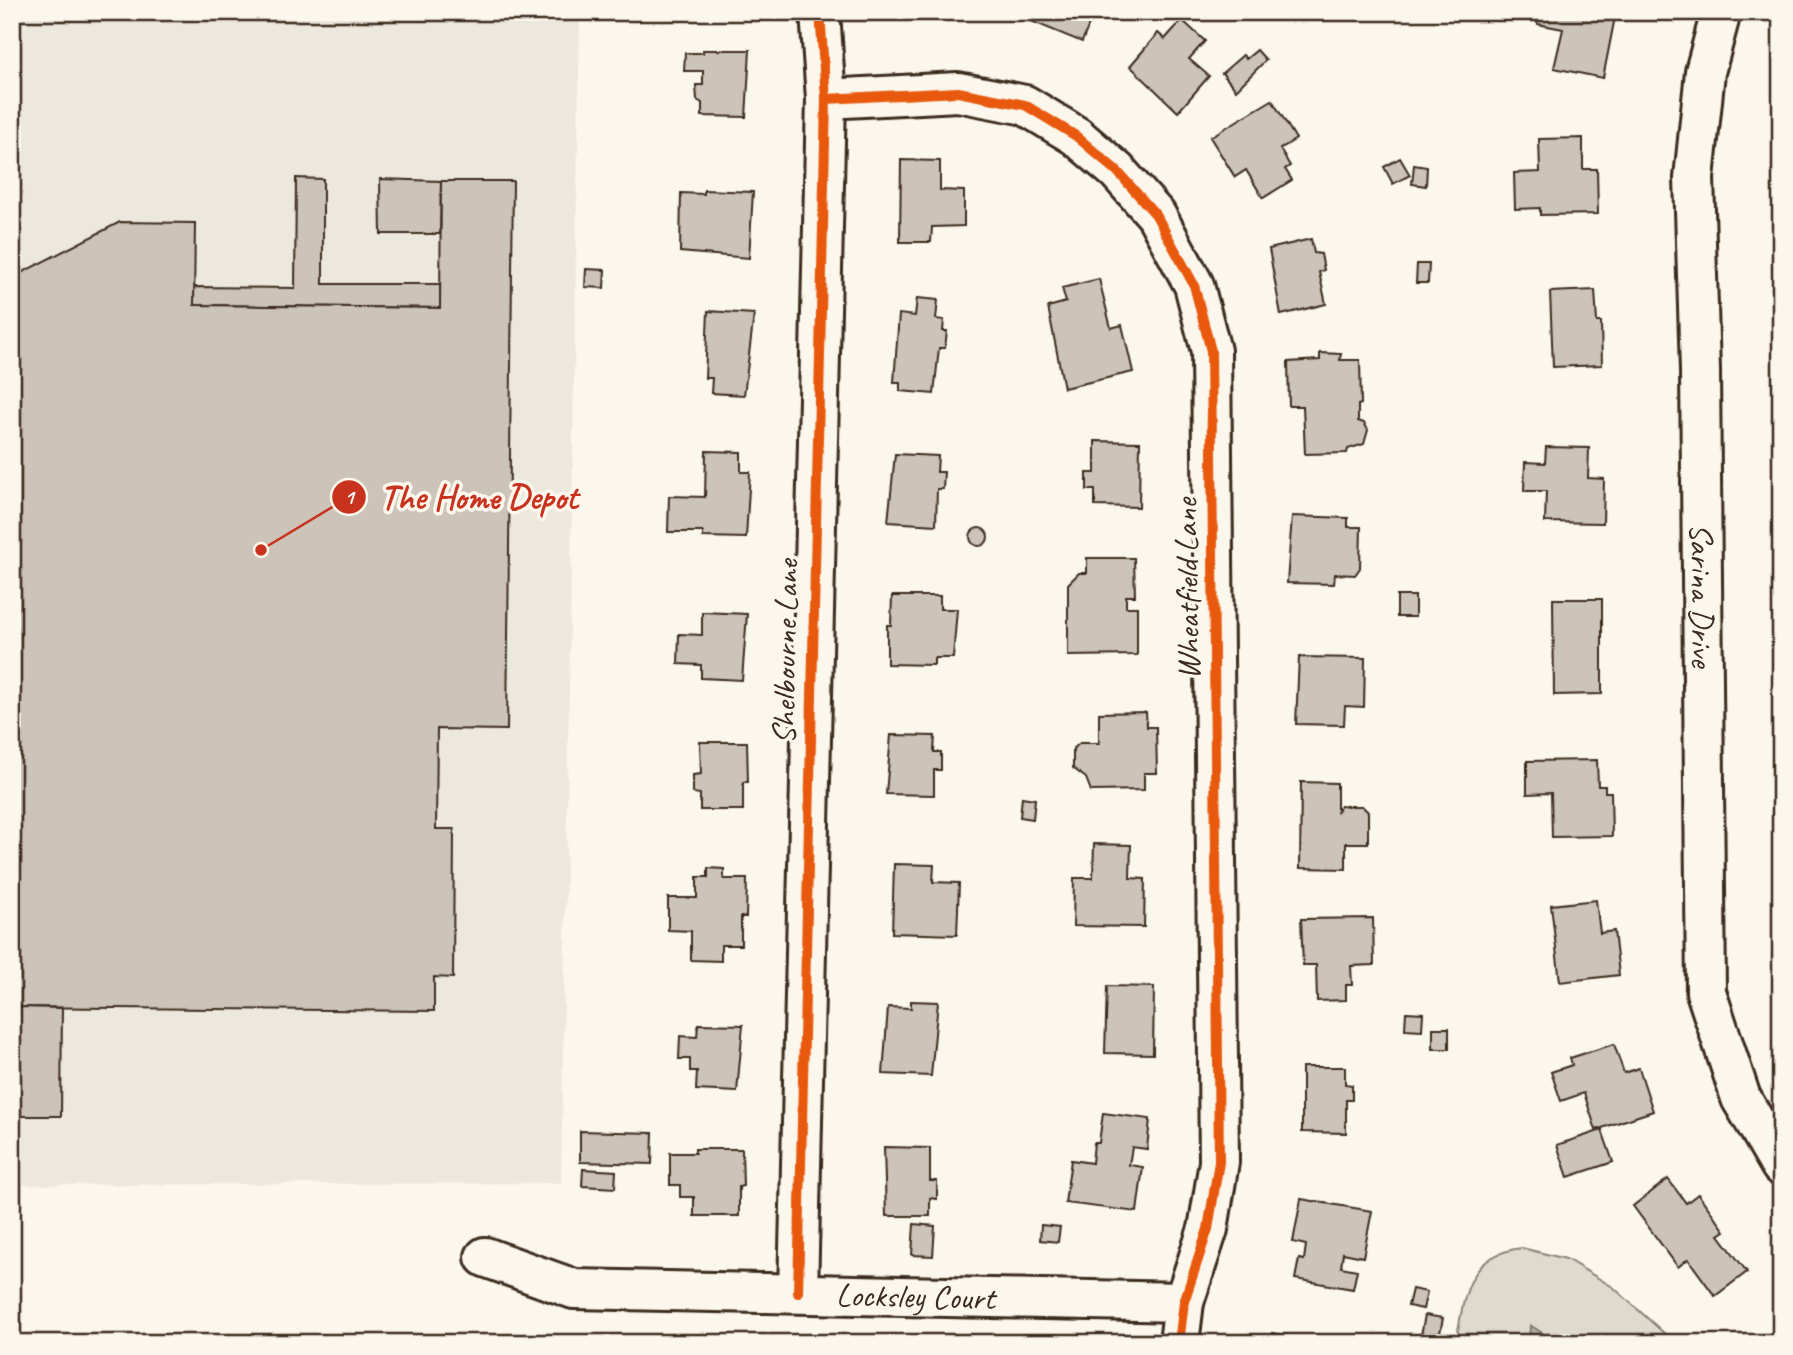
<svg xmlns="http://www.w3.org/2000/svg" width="1793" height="1355" viewBox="0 0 1793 1355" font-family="Caveat,sans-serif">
<rect width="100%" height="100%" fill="#fbf7ec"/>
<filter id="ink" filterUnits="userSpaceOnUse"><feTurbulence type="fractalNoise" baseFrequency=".0143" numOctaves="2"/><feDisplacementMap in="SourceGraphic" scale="14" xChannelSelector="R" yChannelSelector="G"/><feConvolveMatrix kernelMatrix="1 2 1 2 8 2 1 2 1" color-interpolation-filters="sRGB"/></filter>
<g filter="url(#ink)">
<polygon fill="#ede8dd" points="12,12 580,12 561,1183 12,1185"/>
<path fill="#dfd9ce" stroke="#8d8276" stroke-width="2" d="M1522 1248 1566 1259 1613 1287 1675 1343H1456C1464 1297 1467 1254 1522 1248Z"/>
<polygon fill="#b6aea2" stroke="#85796d" stroke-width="2" points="1530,1325 1558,1343 1529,1343"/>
<g fill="#ccc4b9" stroke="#3b2a1e" stroke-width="2">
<polygon points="1022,12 1094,12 1082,42 1021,17"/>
<polygon points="1530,12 1616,12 1603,78 1554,68 1563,29 1538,24"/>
<polygon points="1182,20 1205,41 1189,59 1209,76 1178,112 1130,66 1158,33 1165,39"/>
<polygon points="703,50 750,50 746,117 702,116 702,103 697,100 696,85 703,85 703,71 684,71 685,53 703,53"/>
<polygon points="1257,50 1266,60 1236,90 1222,73 1243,55 1246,59"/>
<polygon points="1272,100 1296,139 1280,149 1290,166 1285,169 1292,180 1263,198 1246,170 1235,177 1210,137"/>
<polygon points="1583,138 1583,169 1597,169 1598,214 1540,215 1540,208 1515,209 1514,173 1540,172 1539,139"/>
<polygon points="1400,158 1410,175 1393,184 1384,167"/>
<polygon points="901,160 940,161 940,190 964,191 964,226 932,227 931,242 900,242"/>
<polygon points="1414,165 1427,167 1426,186 1412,184"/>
<polygon points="296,178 323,179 323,284 440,284 440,308 194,305 194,287 295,288"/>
<polygon points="380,179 441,181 440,234 381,234"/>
<polygon points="441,181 513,181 507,730 437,729 436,829 454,829 453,978 434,977 434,1011 14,1007 12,371 18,371 19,274 120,222 195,223 194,305 440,308"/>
<polygon points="704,190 753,192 749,258 680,252 681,193 704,194"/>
<polygon points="1311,239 1314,253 1321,254 1324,270 1319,272 1326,304 1281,315 1269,249"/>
<polygon points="1417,264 1429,264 1428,283 1416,283"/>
<polygon points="586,269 605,270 604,288 585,287"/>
<polygon points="1099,279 1111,328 1122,325 1133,372 1064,388 1048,307 1066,302 1062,288"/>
<polygon points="1595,290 1597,322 1601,322 1602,365 1553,367 1550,292"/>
<polygon points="917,298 938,300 936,319 944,320 943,331 947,331 945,348 939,348 934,394 900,391 900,382 894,382 899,314 915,316"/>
<polygon points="708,311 754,314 744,395 711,393 712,378 705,378"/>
<polygon points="1320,353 1341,354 1340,360 1360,360 1361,404 1358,405 1358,421 1364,423 1368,430 1364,444 1348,449 1347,453 1305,454 1303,406 1289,406 1288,362 1320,360"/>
<polygon points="1095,441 1140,442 1139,507 1095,506 1095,490 1087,490 1087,473 1095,473"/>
<polygon points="1546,447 1589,448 1588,478 1604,479 1603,523 1545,522 1546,491 1524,491 1525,462 1545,463"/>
<polygon points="706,451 741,452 741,472 750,472 746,538 703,537 703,532 668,532 669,496 705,497"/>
<polygon points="895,454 938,456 937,472 944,472 943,489 937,489 936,525 888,522"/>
<polygon points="1292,516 1348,518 1348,527 1361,527 1360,568 1355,575 1335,574 1334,584 1287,583"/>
<circle cx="979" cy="537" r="9"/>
<polygon points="1087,558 1134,558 1135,596 1126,596 1126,607 1137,607 1137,655 1068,656 1068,584 1079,573 1087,573"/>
<polygon points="892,596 940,596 940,609 957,609 953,658 934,658 934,665 887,664 887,625 891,625"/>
<rect x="1397" y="596" width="18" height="21"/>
<polygon points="1553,599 1602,599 1602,694 1554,695"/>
<polygon points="702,612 747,614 742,680 701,678 701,665 678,664 679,634 702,635"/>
<polygon points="1299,657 1365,658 1364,707 1345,706 1344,725 1296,724"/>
<polygon points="1146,712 1147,727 1156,727 1157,773 1144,773 1144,790 1091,791 1086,778 1073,768 1073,749 1080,743 1099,743 1099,713"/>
<polygon points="891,735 935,736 934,752 941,752 941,770 934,770 934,795 886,794"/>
<polygon points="700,742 747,742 748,782 743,782 743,810 700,810 700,794 693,793 693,775 701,774"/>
<polygon points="1597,760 1598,786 1605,786 1605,792 1611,792 1612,836 1552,837 1551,793 1527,794 1527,761"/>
<polygon points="1301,782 1337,783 1337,811 1341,806 1362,806 1368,812 1368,843 1346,843 1346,869 1300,868"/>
<polygon points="1022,797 1035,799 1033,819 1020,817"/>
<polygon points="1094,844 1131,845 1130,878 1145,879 1144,927 1073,926 1074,878 1093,878"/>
<polygon points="894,864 934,865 933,882 959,883 957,935 892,933"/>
<polygon points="708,868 724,869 724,879 747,879 746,917 741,917 741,945 721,945 721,961 691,960 691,931 668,930 668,898 697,898 697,877 708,877"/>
<polygon points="1596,900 1600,933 1614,931 1619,975 1560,982 1551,905"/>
<polygon points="1373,918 1374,965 1351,966 1352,985 1346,985 1346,1000 1317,1001 1316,965 1303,965 1301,919"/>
<polygon points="12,982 14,1007 62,1008 61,1116 12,1116"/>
<polygon points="1107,986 1154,987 1153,1054 1105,1053"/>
<polygon points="911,1001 938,1002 931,1076 883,1074 888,1007 911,1008"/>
<polygon points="1406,1012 1423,1013 1422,1030 1405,1029"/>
<polygon points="698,1024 743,1025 737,1092 696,1090 697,1071 690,1071 690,1059 679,1059 680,1036 697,1037"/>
<rect x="1433" y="1028" width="16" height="21"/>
<polygon points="1614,1044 1624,1073 1639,1068 1653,1111 1596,1130 1584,1093 1561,1101 1551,1072 1572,1065 1570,1058"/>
<polygon points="1302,1067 1345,1067 1345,1084 1352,1085 1352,1100 1346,1100 1346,1133 1302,1132"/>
<polygon points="1103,1113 1150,1119 1147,1149 1132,1147 1129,1165 1143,1167 1137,1212 1065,1203 1071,1160 1092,1163 1094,1143 1099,1143"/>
<polygon points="1602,1130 1613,1162 1568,1177 1557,1145"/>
<polygon points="580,1131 653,1133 652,1164 580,1162"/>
<polygon points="884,1147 930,1148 930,1181 937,1181 937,1199 930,1198 930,1216 886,1216"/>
<polygon points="695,1149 742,1149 743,1186 739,1187 739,1216 694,1216 694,1197 680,1197 680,1185 670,1185 670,1153 695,1153"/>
<polygon points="583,1169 616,1171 615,1188 582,1186"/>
<polygon points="1668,1179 1686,1203 1698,1194 1725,1231 1719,1235 1747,1272 1715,1296 1688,1259 1678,1267 1633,1206"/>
<polygon points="1301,1199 1372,1211 1363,1257 1343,1253 1341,1267 1357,1270 1353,1289 1295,1279 1299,1259 1304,1260 1306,1245 1293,1242"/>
<polygon points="914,1224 935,1226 933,1256 912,1255"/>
<polygon points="1041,1225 1060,1227 1058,1242 1040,1240"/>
<polygon points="1412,1289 1427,1292 1423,1309 1408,1306"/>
<polygon points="1425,1315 1443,1318 1438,1343 1420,1340"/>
<polygon points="1272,1333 1323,1343 1270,1343"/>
</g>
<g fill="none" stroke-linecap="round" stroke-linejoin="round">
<g stroke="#3b2a1e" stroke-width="44">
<g id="minor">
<path id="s1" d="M1721 12 1705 72 1694 178 1700 371 1706 992 1741 1098 1781 1166"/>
<polyline points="826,99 958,92 1025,105 1076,136 1117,171 1156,215 1194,285 1211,351 1219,1162 1208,1229 1184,1302 1179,1343"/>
<path id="s2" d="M485 1257 574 1289 1184 1302"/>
<polyline points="798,1293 826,99 820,12"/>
</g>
</g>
<use href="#minor" stroke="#fbf7ec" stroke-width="38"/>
<g stroke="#fbf7ec" stroke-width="15">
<g id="cycleway">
<polyline points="826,99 958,92 1025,105 1076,136 1117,171 1156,215 1194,285 1211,351 1219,1162 1208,1229 1184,1302 1179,1343"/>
<polyline points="798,1293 826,99 820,12"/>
</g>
</g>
<use href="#cycleway" stroke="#e8590c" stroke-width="10"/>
</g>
</g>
<g text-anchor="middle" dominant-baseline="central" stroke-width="7" stroke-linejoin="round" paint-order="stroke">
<g font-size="33" fill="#3b2a1e" stroke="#fbf7ec">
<text transform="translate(1187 589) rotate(-91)">Wheatfield Lane</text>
<text stroke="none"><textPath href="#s1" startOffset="586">Sarina Drive</textPath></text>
<text transform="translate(785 652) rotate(-89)">Shelbourne Lane</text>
<text stroke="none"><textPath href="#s2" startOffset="436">Locksley Court</textPath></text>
</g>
</g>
<path fill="none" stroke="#c8321e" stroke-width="2.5" d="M261 550L349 497"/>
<g fill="#c8321e" stroke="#fbf7ec" stroke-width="2.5">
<circle cx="261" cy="550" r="7"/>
<circle cx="349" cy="497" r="18"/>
</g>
<g font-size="21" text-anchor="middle" font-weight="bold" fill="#fff">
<text x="349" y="504">1</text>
</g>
<g font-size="35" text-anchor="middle" font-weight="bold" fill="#c8321e" stroke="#fbf7ec" stroke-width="7" stroke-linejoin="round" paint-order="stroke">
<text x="479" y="509">The Home Depot</text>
</g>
<rect width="1793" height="1355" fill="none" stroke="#fbf7ec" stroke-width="42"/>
<rect x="21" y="21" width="1751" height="1313" fill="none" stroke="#3b2a1e" stroke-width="2.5" filter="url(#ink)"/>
</svg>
